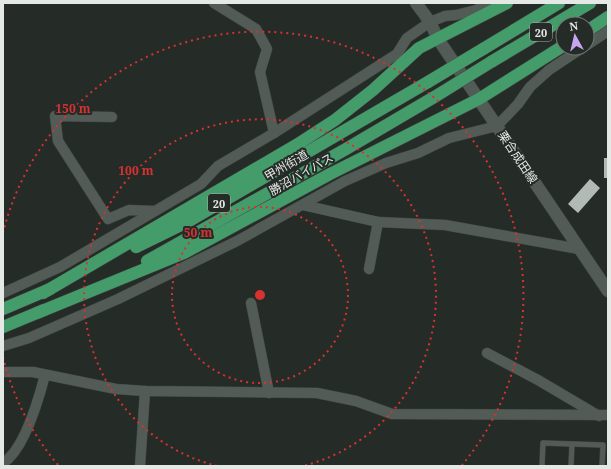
<svg xmlns="http://www.w3.org/2000/svg" width="611" height="469" viewBox="0 0 611 469" font-family="'Noto Serif','Noto Sans JP',serif">
<rect width="100%" height="100%" fill="#252b27"/>
<g fill="#b2bab4">
<rect x="604" y="158" width="4" height="20"/>
<polygon points="590,179 600,188 578,213 568,204"/>
</g>
<g fill="none" stroke-linecap="round" stroke-linejoin="round">
<g stroke="#414743" stroke-width="6">
<g id="service">
<polyline points="542,466 543,443 603,445 602,466"/>
<polyline points="571,466 572,444"/>
</g>
</g>
<g stroke="#414743" stroke-width="11">
<g id="minor">
<polyline points="214,3 256,29 267,49 260,72 274,133"/>
<polyline points="587,45 608,31"/>
<polyline points="112,117 55,116 58,141 108,219 129,210 155,211"/>
<polyline points="303,205 378,222 369,269"/>
<polyline points="378,222 445,225 579,249"/>
<polyline points="3,293 60,267 201,184 218,166 274,133 397,54 407,38 430,22 445,16 456,15 476,10 489,3"/>
<polyline points="251,303 269,393"/>
<polyline points="3,346 29,338 118,299 237,241 345,181 386,163 418,153 449,138 497,126 518,104 530,87 549,70 582,48"/>
<polyline points="487,353 538,380 599,416"/>
<polyline points="3,372 33,372 116,389 145,391 317,393 356,401 392,414 608,415"/>
<path d="M3 463C24 450 39 398 45 375"/>
<polyline points="140,466 145,391"/>
</g>
</g>
<g stroke="#414743" stroke-width="13">
<polyline id="secondary" points="416,3 430,22 438,39 608,291"/>
</g>
<g stroke="#414743" stroke-width="13">
<g id="trunk">
<polyline points="587,31 608,17"/>
<polyline points="483,49 559,3"/>
<polyline points="491,62 590,3"/>
<polyline points="136,247 189,221 428,82"/>
<polyline points="147,261 346,149 436,96"/>
<polyline points="43,293 298,144 335,120 373,90 419,48 507,3"/>
<polyline points="3,309 50,289"/>
<polyline points="37,313 184,253 330,174 479,99 563,46"/>
<polyline points="3,327 44,310"/>
</g>
</g>
<use href="#service" stroke="#535b56" stroke-width="5"/>
<use href="#minor" stroke="#535b56" stroke-width="10"/>
<use href="#secondary" stroke="#535b56" stroke-width="12"/>
<use href="#trunk" stroke="#449c6b" stroke-width="12"/>
<g stroke="#414743" stroke-width="13" stroke-linecap="butt">
<g id="trunk-bridge">
<polyline points="428,82 483,49"/>
<polyline points="436,96 491,62"/>
</g>
</g>
<use href="#trunk-bridge" stroke="#449c6b" stroke-width="12"/>
</g>
<g fill="none" stroke="#d73231" stroke-width="2" stroke-dasharray="2 4">
<circle cx="260" cy="295" r="88"/>
<path d="M217 466A176 176 0 1 1 303 466"/>
<path d="M58 465A264 264 0 0 1 3 357M3 233A264 264 0 1 1 462 465"/>
</g>
<g text-anchor="middle" dominant-baseline="central" stroke-width="4" stroke-linejoin="round" paint-order="stroke">
<g fill="#252b27" stroke="#abb0ac" stroke-width="1">
<rect x="530" y="23" width="22" height="18" rx="3"/>
<rect x="208" y="194" width="22" height="18" rx="3"/>
</g>
<g font-size="11" font-weight="bold" fill="#e4e9e5">
<text x="541" y="32">20</text>
<text x="219" y="203">20</text>
</g>
<g font-size="12" fill="#e4e9e5" stroke="#252b27">
<text transform="translate(518 157) rotate(56)">栗合成田線</text>
<text transform="translate(286 165) rotate(-30)">甲州街道</text>
<text transform="translate(301 174) rotate(-30)">勝沼バイパス</text>
</g>
</g>
<circle cx="260" cy="295" r="6" fill="#d73231" stroke="#252b27" stroke-width="2"/>
<g font-size="12" text-anchor="middle" font-weight="bold" fill="#d73231" stroke="#252b27" stroke-width="4" stroke-linejoin="round" paint-order="stroke">
<text x="73" y="113">150 m</text>
<text x="136" y="175">100 m</text>
<text x="198" y="237">50 m</text>
</g>
<rect width="611" height="469" fill="none" stroke="#e4e9e5" stroke-width="8"/>
<g transform="translate(575 36) rotate(352)"><circle r="19" fill="#252b27" stroke="#717773"/>
<path d="M0-3L7 15L0 10L-7 15Z" fill="#c7a6ef"/>
<text y="-6" font-size="11" font-weight="bold" text-anchor="middle" fill="#e4e9e5">N</text>
</g>
</svg>
